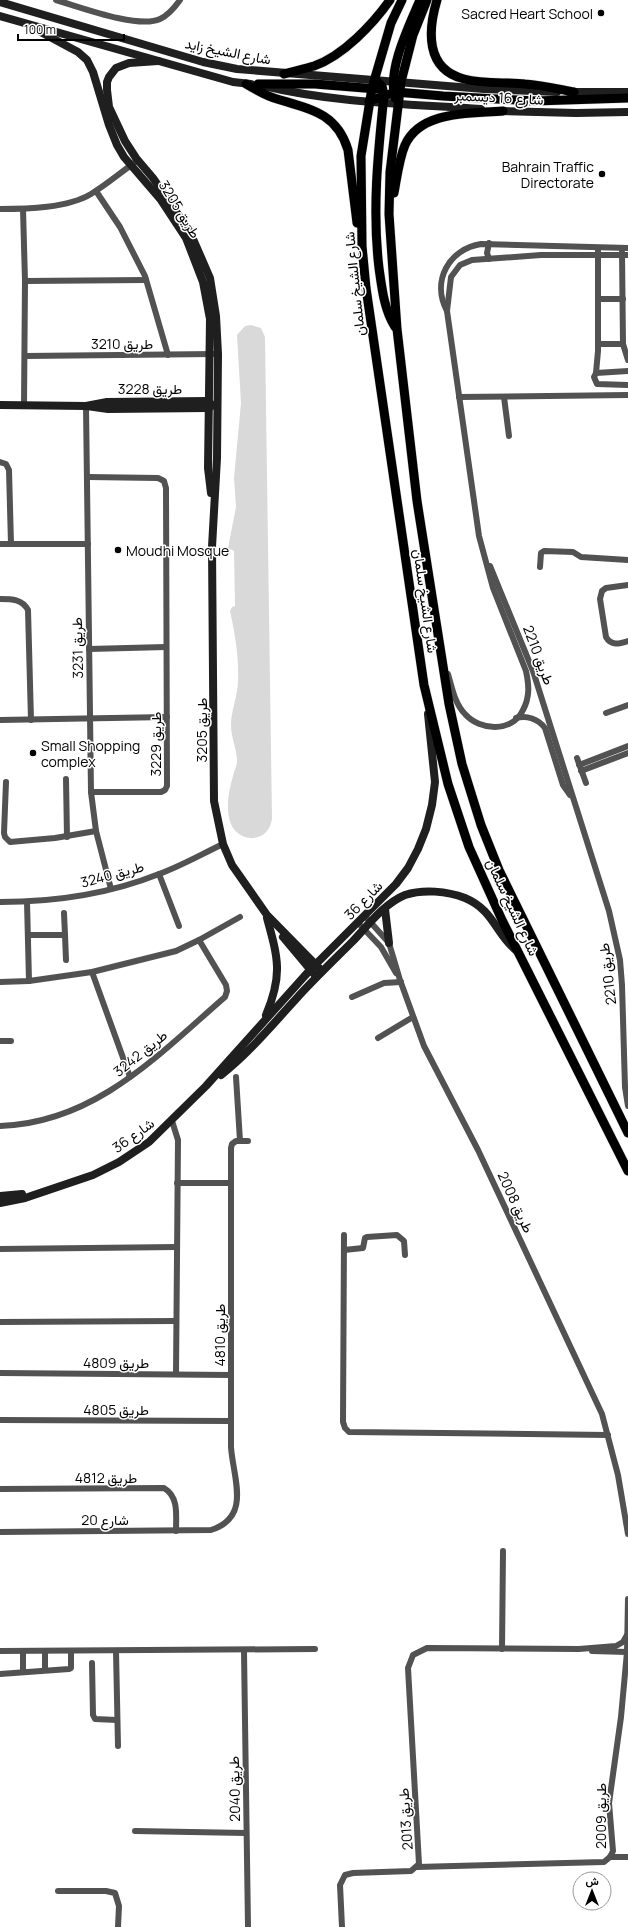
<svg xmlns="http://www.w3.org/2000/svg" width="628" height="1927" viewBox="0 0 628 1927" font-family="Manrope,Vazirmatn,sans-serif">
<rect width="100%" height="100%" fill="#fff"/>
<path fill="#d9d9d9" d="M251 325 261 328 265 337 272 819C270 828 267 834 258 837 247 841 235 834 231 824 225 809 229 790 233 776 234 771 237 766 237 761 237 749 231 738 231 725 231 710 238 696 238 680 239 657 235 634 230 611L232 607 235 606 234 551 228 548 236 507 234 478 241 403 237 335 245 326Z"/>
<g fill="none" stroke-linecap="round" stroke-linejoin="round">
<g stroke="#dbdbdb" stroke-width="10">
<g id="primary">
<polyline points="402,0 391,23 372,88 361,156 362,246 366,288 424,685 448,784 469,847 502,920 628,1171"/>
<polyline points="427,0 413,35 401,82 390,172 389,214 397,329 417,501 449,704 462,764 481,825 499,870 628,1133"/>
<path d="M437 0C428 30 425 69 464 79 483 84 505 82 525 84 541 85 558 89 574 92"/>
<path d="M284 74C294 71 304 69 314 66 343 56 373 24 390 0"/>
<path d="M375 80 382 86 384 95C378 153 372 210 379 268 382 289 384 309 395 327"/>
<path d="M246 84C256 90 266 96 277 99 310 109 337 113 348 150L357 223"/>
<polyline points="258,84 315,84 377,89"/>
<path d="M395 98C387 70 409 26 420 0"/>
<polyline points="369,101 396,92 443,96 535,101 628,98"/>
<path d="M394 193C397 177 399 159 405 145 421 110 471 114 503 111"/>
</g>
</g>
<g stroke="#525252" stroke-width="6">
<path d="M56 0C80 7 138 29 160 19 169 15 175 7 180 0"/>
<polyline points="96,191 120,227 145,276 168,355"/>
<path d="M0 209C27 209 68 208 91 194 106 185 120 173 134 163"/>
<polyline points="23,209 25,281 24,405"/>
<polyline points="622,252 623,344 628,360"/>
<polyline points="489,259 487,253 489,243"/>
<polyline points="25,281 146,280"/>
<polyline points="598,299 623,299"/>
<polyline points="447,311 451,277 460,265 472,260 541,255 628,255"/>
<polyline points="598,344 623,344"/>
<polyline points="25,356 214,354"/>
<polyline points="628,371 596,373 594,377 597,384 628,385"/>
<polyline points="596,373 598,351 598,251"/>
<polyline points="459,397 628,395"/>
<polyline points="504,397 509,436"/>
<polyline points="86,406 91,792 96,831 111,889"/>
<polyline points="0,462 6,464 9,470 11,544"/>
<polyline points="88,477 158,478 164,481 166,488 167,786 165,790 161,792 91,792"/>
<polyline points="0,544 88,544"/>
<polyline points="490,566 533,671 609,911 620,960 622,985 625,1087 628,1106"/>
<polyline points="540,567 541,553 544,551 573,552 581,557 628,560"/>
<path d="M628 585 606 588 602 591 600 599 606 637C611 646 619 644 628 641"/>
<path d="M0 599C12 599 22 599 28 610L31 720"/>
<polyline points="89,649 166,647"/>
<path d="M448 674C452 688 455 704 465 714 480 731 512 733 523 710 530 697 529 685 526 671L493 588 479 536 447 311C431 281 449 249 481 244L628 248"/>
<polyline points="606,713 628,705"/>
<path d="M516 718C527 715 538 719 545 728L563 785 570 795"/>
<polyline points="0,720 167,717"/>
<polyline points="577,758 586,783"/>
<polyline points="579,765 628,746"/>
<polyline points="581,771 628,753"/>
<polyline points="66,779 67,837"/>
<polyline points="6,782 4,833 5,837 10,842 55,838 96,831"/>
<polyline points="159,874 179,926"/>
<path d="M0 902C54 902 109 894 159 874 181 866 202 854 223 844"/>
<polyline points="27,902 29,981"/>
<polyline points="64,913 65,935"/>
<polyline points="365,916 389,943 400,980 424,1046 478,1150 602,1414 618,1475 628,1534"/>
<polyline points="361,926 381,947 396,973"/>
<polyline points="29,935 65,935 66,960"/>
<polyline points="92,972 130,1077"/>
<polyline points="0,982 29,981 92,972 176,951 199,940 240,917"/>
<polyline points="352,997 384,983 401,982"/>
<polyline points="378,1038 413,1017"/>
<polyline points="0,1041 11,1041"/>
<polyline points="236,1077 240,1141"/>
<polyline points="172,1121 178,1140 176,1374"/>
<path d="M0 1126C95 1123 158 1055 225 997L227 991 226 985 199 940"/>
<polyline points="177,1183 231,1183"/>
<polyline points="344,1235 343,1422 345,1428 349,1432 608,1435"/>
<polyline points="0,1249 177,1247"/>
<polyline points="344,1250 363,1248 365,1238 367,1237 397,1235 404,1241 405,1255"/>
<polyline points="0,1322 176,1321"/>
<polyline points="0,1373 231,1375"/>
<polyline points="0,1420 231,1421"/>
<path d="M0 1489 164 1488C179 1497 176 1515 176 1531"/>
<path d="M0 1532 211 1530C252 1517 233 1478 231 1447V1148L232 1144 236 1141H248"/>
<polyline points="502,1649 503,1551"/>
<polyline points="0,1651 315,1649"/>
<polyline points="23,1651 23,1672"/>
<polyline points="45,1651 45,1670"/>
<polyline points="116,1651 118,1746"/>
<polyline points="244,1651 248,1927"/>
<polyline points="592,1651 627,1652"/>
<polyline points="92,1663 93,1715 95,1719 117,1720"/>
<polyline points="0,1674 69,1669 71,1668 71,1651"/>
<polyline points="135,1831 246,1833"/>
<polyline points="610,1857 628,1857"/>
<polyline points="417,1867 604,1862 610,1857 613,1851 609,1803 621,1717 627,1652 628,1599"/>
<polyline points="58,1891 106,1891 115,1893 119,1906 118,1927"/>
<polyline points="342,1927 340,1885 345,1875 353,1873 411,1871 419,1864 408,1668 413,1655 427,1648 579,1649 616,1646 623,1642 627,1635"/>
</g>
<g stroke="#1f1f1f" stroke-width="8">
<polyline points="0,2 203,62 237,69 484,89 557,92"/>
<polyline points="0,16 233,82 251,84"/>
<polyline points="37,30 78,52 87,60 93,72 109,125 117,145 124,157 161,200 186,238 203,282 210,319 208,468 211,493"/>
<polyline points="158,61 129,63 116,68 109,77 107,82 107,90 109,107 125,141 136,158 153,178 190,232 210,278 216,316 218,354 217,458 212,547 214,801 223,844 232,865 267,915 322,971"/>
<path d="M264 86C335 103 409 104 481 109"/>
<polyline points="569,92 628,92"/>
<polyline points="497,111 576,113 628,112"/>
<polyline points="0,405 86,406 107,402 208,401 211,404"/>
<polyline points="87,406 108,409 208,408 212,406"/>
<polyline points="385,909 389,943"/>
<polyline points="283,937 314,974"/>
<path d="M266 1015C283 975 278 958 267 918"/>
<path d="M221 1075C249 1053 272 1025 296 999 314 979 334 960 353 941 368 925 385 903 405 895 423 889 447 891 465 898 494 910 496 935 517 951"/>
<polyline points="0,1196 22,1194"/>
<polyline points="0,1203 25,1198 93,1175 119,1162 149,1142 206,1086 310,970 396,884 408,868 418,849 426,829 432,805 435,782 428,714"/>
</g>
<use href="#primary" stroke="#000" stroke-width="9"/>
</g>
<g fill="#000" stroke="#fff" stroke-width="1.5">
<circle cx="601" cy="13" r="4"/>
<circle cx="602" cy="174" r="4"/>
<circle cx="118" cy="550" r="4"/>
<circle cx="33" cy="753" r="4"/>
</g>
<g text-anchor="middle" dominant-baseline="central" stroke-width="3" stroke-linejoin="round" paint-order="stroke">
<g font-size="14" fill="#000" stroke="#fff" text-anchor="end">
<text x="593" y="13">Sacred Heart School</text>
<text x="594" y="166">Bahrain Traffic<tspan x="594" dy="16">Directorate</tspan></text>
<text x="126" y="550" text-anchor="start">Moudhi Mosque</text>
<text x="41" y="745" text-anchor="start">Small Shopping<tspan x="41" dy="16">complex</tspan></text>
</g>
<g font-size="14" fill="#000" stroke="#fff">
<text transform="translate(228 51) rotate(11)">شارع الشيخ زايد</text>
<text transform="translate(499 97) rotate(3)">شارع 16 ديسمبر</text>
<text transform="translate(180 209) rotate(58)">طريق 3205</text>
<text transform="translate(354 284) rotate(-96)">شارع الشيخ سلمان</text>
<text x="122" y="343">طريق 3210</text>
<text x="150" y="388">طريق 3228</text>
<text transform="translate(426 601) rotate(82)">شارع الشيخ سلمان</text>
<text transform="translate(77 648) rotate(-91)">طريق 3231</text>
<text transform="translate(539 655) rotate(69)">طريق 2210</text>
<text transform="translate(201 730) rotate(-90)">طريق 3205</text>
<text transform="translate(155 744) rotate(-90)">طريق 3229</text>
<text transform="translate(112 874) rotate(-15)">طريق 3240</text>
<text transform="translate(363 900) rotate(-46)">شارع 36</text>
<text transform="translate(513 907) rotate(65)">شارع الشيخ سلمان</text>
<text transform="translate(607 974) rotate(-97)">طريق 2210</text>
<text transform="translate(140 1053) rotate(-39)">طريق 3242</text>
<text transform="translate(133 1135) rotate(-36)">شارع 36</text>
<text transform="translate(516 1202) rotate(65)">طريق 2008</text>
<text transform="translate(219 1335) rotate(-90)">طريق 4810</text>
<text x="116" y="1362">طريق 4809</text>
<text x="116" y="1409">طريق 4805</text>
<text x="106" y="1477">طريق 4812</text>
<text x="105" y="1519">شارع 20</text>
<text transform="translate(234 1789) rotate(-91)">طريق 2040</text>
<text transform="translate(600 1816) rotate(-90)">طريق 2009</text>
<text transform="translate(405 1819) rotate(-94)">طريق 2013</text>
</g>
</g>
<g transform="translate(592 1891)"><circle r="19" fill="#ffffff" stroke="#999999"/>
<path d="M0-3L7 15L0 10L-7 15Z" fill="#000000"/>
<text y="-6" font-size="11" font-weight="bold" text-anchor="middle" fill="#000000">ش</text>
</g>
<path d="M18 34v6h106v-6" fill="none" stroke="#000000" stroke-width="2"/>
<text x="24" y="34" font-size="12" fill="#000000" stroke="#ffffff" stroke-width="3" paint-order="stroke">100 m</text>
</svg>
